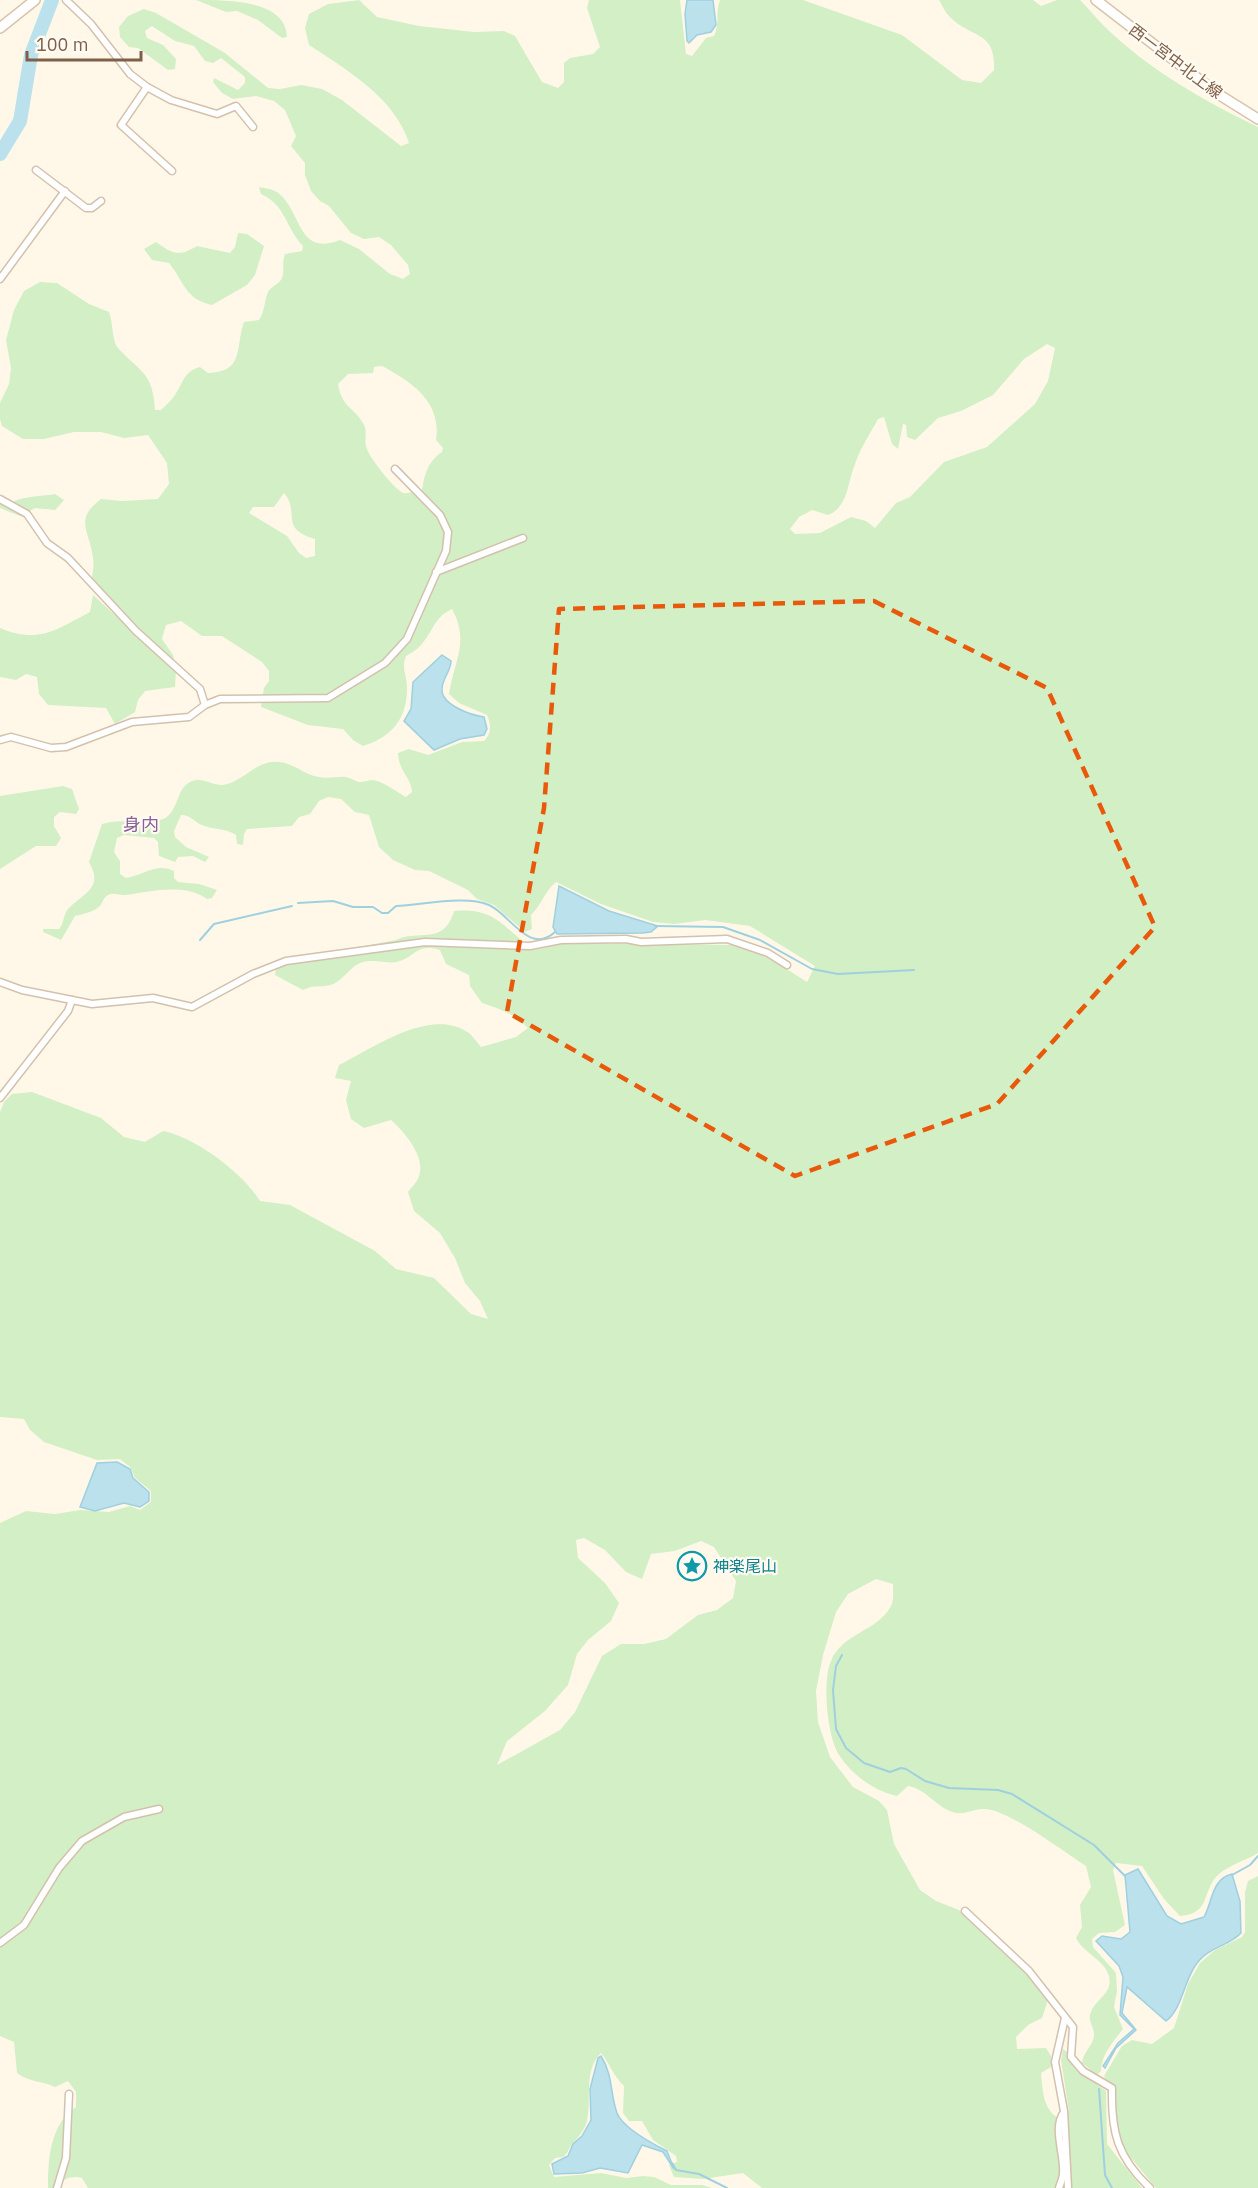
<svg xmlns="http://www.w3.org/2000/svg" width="1258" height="2188" viewBox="0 0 1258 2188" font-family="'IBM Plex Sans','Noto Sans JP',sans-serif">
<rect width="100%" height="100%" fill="#fff8e9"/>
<g fill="#d3efc5" fill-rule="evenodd">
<path d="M196 0C229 0 286 0 287 37L282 38 258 20 237 11 226 12Z"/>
<path d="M359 0 377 17 419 26 474 32 504 31 515 36 542 82 558 88 564 82V63L570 58 593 54 600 47 587 8 589 0H680L686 54 692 56 706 38 714 36C720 24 715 12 720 0H803L902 35 962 80 981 83 994 70C996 29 970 39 949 16 945 12 942 5 939 0H1033L1041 6 1057 0H1080C1089 9 1096 18 1105 27 1148 69 1204 101 1258 127V1853C1247 1860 1229 1865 1219 1874 1201 1890 1212 1914 1180 1916L1164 1899 1142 1866 1116 1863 1113 1870 1125 1925 1115 1932 1099 1933 1092 1939 1093 1947 1116 1973 1117 1991 1114 2007 1123 2029C1113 2042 1101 2055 1101 2071L1097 2075 1082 2063C1083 2051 1094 2046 1094 2034 1094 2026 1087 2021 1091 2012 1096 1998 1113 1994 1109 1976 1104 1959 1084 1954 1076 1938L1082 1927 1080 1905 1091 1887 1086 1866C1064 1852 1008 1809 984 1809 975 1808 965 1815 956 1813 937 1809 927 1789 908 1786L897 1796C874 1791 852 1775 839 1755 827 1736 822 1681 831 1661 842 1633 877 1632 891 1606 894 1601 893 1590 893 1584L876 1579 848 1594 836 1612 823 1655 816 1691 818 1722 830 1757 853 1787 879 1801 887 1810 894 1844 920 1890 936 1901 959 1910 1020 1967 1048 2000 1042 2018 1028 2025 1016 2037 1017 2049 1046 2048 1051 2056V2067L1041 2073C1043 2092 1043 2113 1063 2120L1069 2112 1061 2060 1063 2049 1067 2052C1073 2074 1089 2077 1106 2091L1107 2144 1142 2188H762L743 2173 703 2179 674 2177 669 2165 677 2162 676 2156 653 2140 642 2121H629L623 2113 624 2086C614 2077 610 2064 601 2053 583 2071 592 2099 587 2121 584 2134 572 2141 567 2153L563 2157 555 2158 549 2165 554 2177 601 2173 626 2178 643 2176 654 2177 671 2185H702L712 2188H88L82 2178C71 2175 62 2179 56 2188H48C48 2159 50 2124 76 2107V2092L68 2081 55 2087C42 2081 29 2082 17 2073L14 2042 0 2036V1523L26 1511 55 1514 80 1510 109 1512 130 1506 140 1510 151 1502V1491L135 1478 130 1467 120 1459 97 1460 44 1442 30 1430 24 1419 0 1417V1112L4 1102 12 1094 32 1092 101 1118 124 1137 145 1142 163 1131C195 1137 243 1173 260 1201L290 1205 375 1251 396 1269 434 1278 471 1314 488 1319 480 1301 465 1283 455 1258 440 1233 414 1211 408 1192C411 1188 418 1181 419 1176 426 1156 404 1132 391 1120L364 1128 351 1119 346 1100 351 1081 335 1078 339 1065C373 1048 431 1006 469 1033 473 1036 477 1043 481 1047L516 1037 528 1028C515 1014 500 1009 482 1003L470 986 469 975 446 964 440 950C416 943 416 957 397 962 385 964 373 958 360 963 350 967 341 983 330 985 319 988 315 984 303 990L275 975 276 968 331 952 396 940C419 929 444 946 454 911 496 907 503 928 534 950L566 943 732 945 771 959 807 982 815 966 750 926 705 920 674 924 653 922 601 904 556 882C544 892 543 903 531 915L532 929 525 932 494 905 477 899 468 890 429 871 415 870 393 860 379 847 369 815 355 812 341 799 328 797 319 801 310 814 299 817 292 826 247 829 244 834 243 845 237 844 236 835C226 828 213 830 202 825 194 822 191 815 181 815L174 831 175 837 186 847 209 857 205 862 193 856 178 857 175 862 159 856 158 842 154 838 124 835 117 838 114 852 120 861V874L126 878C143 875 158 862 174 871V878L178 882 199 884 217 890 212 898 207 899C185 883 152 891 126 895 120 896 114 892 108 895 104 897 103 902 100 906 94 912 83 914 75 916L61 940 43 932V929H59C65 922 63 913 69 908 84 893 104 888 89 862L102 824C120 818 141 824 160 820 179 816 175 789 190 782 201 776 211 785 222 785 239 784 254 764 271 762 293 760 300 774 319 777 327 779 337 776 346 777 351 778 355 781 359 782 364 782 369 780 373 780 384 782 397 792 406 797L412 792C411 776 399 773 398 753L409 749 428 755 462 742 484 741C492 733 491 725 487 715L459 703 449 694C454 661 470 642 452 609 428 620 434 642 406 656 401 669 407 675 407 688 407 719 392 737 363 746L353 740 343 729 308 725 261 707 264 688 269 681V671L262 662 222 636H202L181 621 166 625 162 639 173 655 175 664 103 592 92 577C93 571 94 564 93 558 90 531 73 520 101 499L122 501 158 499 169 484 167 463 148 435 124 438 101 432H74L44 439H23L2 426 0 419V403L9 384 11 368 6 340 14 310 24 291 40 282 57 283 89 304 109 312C113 322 112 341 118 348 140 372 153 372 155 410H161C166 405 172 400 175 395 184 382 183 372 200 367L208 373C245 372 235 347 244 322L259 320C265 311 264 302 268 292 273 284 282 284 283 274 284 266 282 262 285 254L302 251 303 246C286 229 286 205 261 194L259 187C264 188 272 189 277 192 303 211 296 257 340 240L359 249 390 274 403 279 410 274 408 265 391 245 379 237 364 239 351 233 329 206 320 201 311 191 305 175V163L291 146 296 136 285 110 274 101 256 96 233 99 222 93 213 82 214 78 238 90 245 83V77L221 58 213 63 205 61 194 46 175 41 152 26 145 31 147 38 163 45 176 59 175 69 168 70 138 48 129 47 120 37 119 27 128 16 144 9 156 13 225 53 268 88 280 89 301 85 322 89 342 100 401 146 409 143C395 98 347 70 309 45L305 28 309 14 328 4ZM1047 344 1055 348 1048 381 1035 404 987 447 944 462 910 497 896 503 875 528 866 521 851 517 820 533 795 534 790 529 799 517 812 510 828 515C848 507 847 485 854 467 859 450 870 434 878 419L884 417 892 444 898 449 903 424 906 425 907 437 915 440 938 418 961 411 993 395 1024 359ZM382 366C412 382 442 402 436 440L443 448 442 452C428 461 424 475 422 490L416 495 413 492C410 492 407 494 404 493 396 492 367 455 366 446 364 438 368 431 363 423 353 406 342 408 338 384L348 374 373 373 374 367ZM284 493C301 513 278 528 315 539V556L306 558 299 553 287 536 249 513 253 507H274ZM584 1538 605 1550 626 1572 642 1579 651 1554 675 1551 701 1541 714 1547 736 1581 733 1598 717 1610 698 1615 666 1639 644 1644H621L602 1656 575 1712 560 1730 497 1765 507 1741 545 1711 568 1685 577 1654 588 1640 611 1621 619 1603 605 1583 578 1558 576 1540Z"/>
<path d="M238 233 247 234 264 246 255 275 247 285 212 305C185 299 185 283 169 263L152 260 144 249 156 242C173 254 178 257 197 246L230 253 235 247Z"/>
<path d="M55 494 64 500 55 510 35 508 20 516 0 508V503L7 507C17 495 40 497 55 494Z"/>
<path d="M93 595 176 671 175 687 145 691 138 700 135 712 115 724 106 708 48 705 39 694 37 677 26 674 16 680 0 677V628C38 644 56 630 90 612Z"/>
<polygon points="63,786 72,789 79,809 76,814 60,812 54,817 54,826 61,838 56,846 36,846 0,869 0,796"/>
<polygon points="1258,1876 1258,2188 1156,2188 1126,2152 1114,2125 1116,2089 1107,2082 1104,2076 1122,2046 1132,2040 1152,2044 1174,2028 1188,1984 1200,1963 1215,1950 1242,1937 1245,1932 1245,1892 1248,1881"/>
</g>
<g fill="#bae1ec" stroke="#9fd0df" stroke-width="1.5">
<polygon points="687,0 713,0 716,25 711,32 697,35 689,43 687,41 685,14"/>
<path d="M442 655 451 661C451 671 442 679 442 689 441 705 471 715 484 717L487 729 484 735 460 739 434 750 404 721 411 709 413 682Z"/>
<polygon points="559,886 609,911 658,926 651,932 642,933 557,934 553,927"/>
<polygon points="117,1462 130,1469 133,1478 149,1492 149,1501 140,1507 124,1503 95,1511 80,1507 97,1463"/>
<path d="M1138 1869 1167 1916 1181 1924 1204 1917C1212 1903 1212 1878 1232 1874L1240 1901 1241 1933C1228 1947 1208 1946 1195 1966 1184 1982 1182 2009 1166 2021L1127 1987 1122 2013 1136 2030 1116 2048 1105 2068 1103 2066 1118 2043 1134 2029 1120 2015 1123 1977 1119 1966 1096 1941 1102 1936 1121 1939 1130 1932 1125 1875Z"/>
<path d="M601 2056C613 2075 610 2093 617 2113 623 2128 653 2144 667 2151L674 2169 663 2152 642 2145 628 2173 600 2168 582 2173 554 2174 552 2164 568 2156 573 2144 582 2136 591 2120 590 2089 598 2058Z"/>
</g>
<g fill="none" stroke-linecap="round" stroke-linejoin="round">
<g stroke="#9fd0df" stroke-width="2">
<path d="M298 903 333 901 353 907H373L382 913H388L396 906C423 905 465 895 489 905 509 913 529 956 555 932"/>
<polyline points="655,926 723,927 760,940 812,969 838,974 914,970"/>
<polyline points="200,940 214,924 292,906"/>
<polyline points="842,1655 836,1666 833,1690 836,1729 846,1748 864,1763 890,1772 901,1768 906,1769 925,1781 949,1788 998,1790 1012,1794 1094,1845 1125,1876"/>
<polyline points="1232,1875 1250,1865 1258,1856"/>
<polyline points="1099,2089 1105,2175 1112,2188"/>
<polyline points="672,2163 676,2170 699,2174 727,2188"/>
</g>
<polyline stroke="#bae1ec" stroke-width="14" points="0,154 20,121 31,55 52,0"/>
<g stroke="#d4c1ad" stroke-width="9">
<g id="minor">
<polyline points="66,0 91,24 130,74 147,87 171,100 217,114 236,106 253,127"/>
<polyline points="147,87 121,125 172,171"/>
<polyline points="36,170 86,208 92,208 101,201"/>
<polyline points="0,279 65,191"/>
<polyline points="0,499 27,514 47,543 68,558 136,631 200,689 205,705"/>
<polyline points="436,572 523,538"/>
<polyline points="0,740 11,737 51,748 66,747 132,722 189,717 205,705 220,699 328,698 385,663 407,639 446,551 448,532 440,515 395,469"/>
<polyline points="0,982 22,990 92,1004 153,998 192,1007 253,974 286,961 425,942 530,946 561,940 626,939 641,942 727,939 768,953 787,965"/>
<polyline points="0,1098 68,1011 72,1000"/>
<path d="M965 1911 1029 1971 1073 2027 1071 2057 1083 2071 1112 2088C1111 2132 1117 2157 1150 2188"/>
<polyline points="0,1943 24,1925 59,1868 82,1841 124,1817 159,1809"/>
<polyline points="1065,2018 1055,2062 1064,2111 1068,2188"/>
<polyline points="57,2188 66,2158 69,2094"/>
<path d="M1059 2188C1060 2184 1063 2178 1063 2174 1065 2156 1052 2127 1064 2112"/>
</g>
</g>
<g stroke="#d9c3ac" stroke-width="12">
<g id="secondary">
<polyline points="1096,0 1218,94 1258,119"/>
<polyline points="0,28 35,0"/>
</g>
</g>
<use href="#minor" stroke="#fff" stroke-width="6"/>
<use href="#secondary" stroke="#fff" stroke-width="9"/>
</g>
<path fill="none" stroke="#e8590c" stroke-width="4.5" stroke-dasharray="12 8" stroke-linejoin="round" d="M874 601 1047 688 1155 927 997 1104 795 1176 507 1012 544 808 559 609Z"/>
<defs>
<g id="sight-ring" transform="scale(1.5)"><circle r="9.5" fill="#fffbf2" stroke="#0f9aa8" stroke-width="1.5"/><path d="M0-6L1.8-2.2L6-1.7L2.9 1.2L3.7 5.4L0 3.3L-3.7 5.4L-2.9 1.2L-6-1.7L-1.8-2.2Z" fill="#0f9aa8"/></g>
</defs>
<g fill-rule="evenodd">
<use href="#sight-ring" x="692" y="1566"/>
</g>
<g text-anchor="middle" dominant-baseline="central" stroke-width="4.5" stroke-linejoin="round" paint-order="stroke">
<g font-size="16" fill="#7e5f48" stroke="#fffbf2">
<text transform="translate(1176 61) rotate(37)">西一宮中北上線</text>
</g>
<g font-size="16" fill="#0d838f" stroke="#fffbf2" text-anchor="start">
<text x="713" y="1566">神楽尾山</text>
</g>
<g font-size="18" fill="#8b619a" stroke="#fffbf2">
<text x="141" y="824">身内</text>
</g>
</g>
<path d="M27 51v9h114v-9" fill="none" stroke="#7e5f48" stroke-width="3"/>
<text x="36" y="51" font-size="18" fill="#7e5f48" stroke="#fffbf2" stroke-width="4.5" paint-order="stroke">100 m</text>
</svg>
